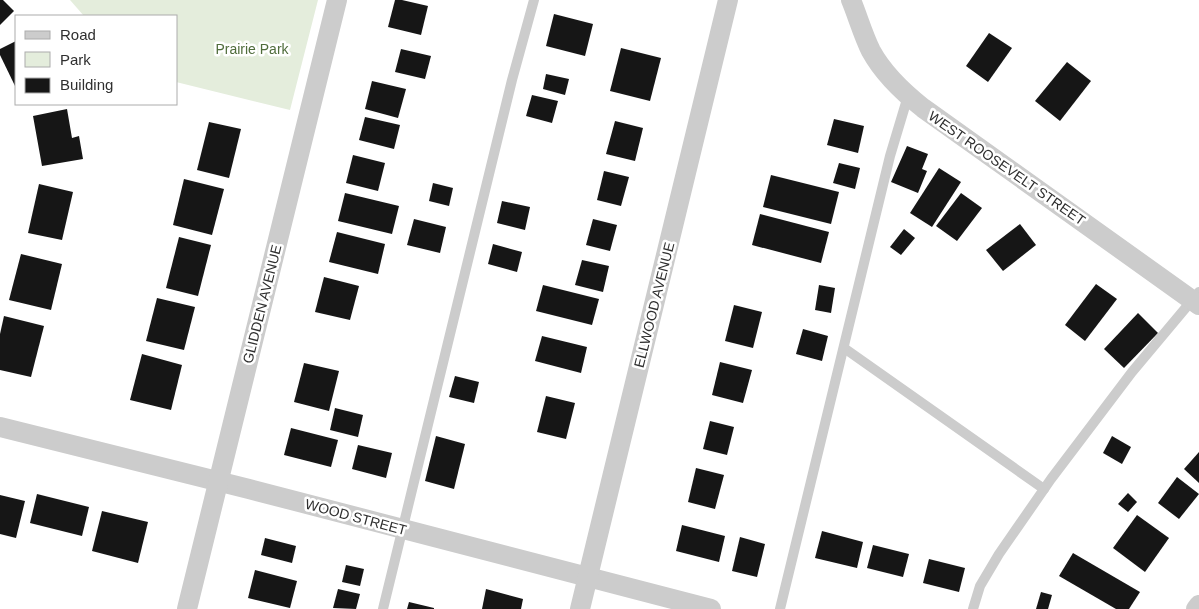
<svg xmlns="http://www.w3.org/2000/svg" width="1199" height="609" viewBox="0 0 1199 609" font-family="Arial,sans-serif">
<rect width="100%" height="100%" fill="#fff"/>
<polygon fill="#e4eddc" points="70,0 318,0 290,110 176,82 176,16 84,16"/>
<g fill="#161616">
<polygon points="0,0 3,0 14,11 0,25"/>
<polygon points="395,0 402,0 428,6 421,35 388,27"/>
<polygon points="554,14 593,24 585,56 546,46"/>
<polygon points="989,33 1012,48 988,82 966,66"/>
<polygon points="16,41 16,88 0,55 0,49"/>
<polygon points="621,48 661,58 650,101 610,91"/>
<polygon points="401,49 431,56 425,79 395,72"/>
<polygon points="1067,62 1091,81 1060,121 1035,101"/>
<polygon points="546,74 569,79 565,95 543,89"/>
<polygon points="372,81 406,89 398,118 365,109"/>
<polygon points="532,95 558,101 552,123 526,116"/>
<polygon points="67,109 72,138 79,136 83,159 42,166 33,116"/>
<polygon points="365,117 400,125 394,149 359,140"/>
<polygon points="834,119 864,126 858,153 827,145"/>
<polygon points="615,121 643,128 635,161 606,154"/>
<polygon points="209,122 241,129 229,178 197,170"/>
<polygon points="907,146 928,154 922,169 927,171 918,193 891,182"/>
<polygon points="353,155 385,163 378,191 346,183"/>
<polygon points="839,163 860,168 855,189 833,183"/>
<polygon points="939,168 961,182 932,227 910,213"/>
<polygon points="604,171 629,177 621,206 597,200"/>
<polygon points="771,175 839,192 831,224 763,207"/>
<polygon points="184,179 224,189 212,235 173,225"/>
<polygon points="433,183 453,188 449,206 429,201"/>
<polygon points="39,184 73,192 62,240 28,233"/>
<polygon points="345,193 399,206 392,234 338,221"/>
<polygon points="961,193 982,208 957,241 936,226"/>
<polygon points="502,201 530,207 525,230 497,223"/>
<polygon points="760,214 829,232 821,263 752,245"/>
<polygon points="414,219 446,227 440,253 407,245"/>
<polygon points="593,219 617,225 610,251 586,245"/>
<polygon points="1020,224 1036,245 1003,271 986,250"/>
<polygon points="904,229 915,238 901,255 890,247"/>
<polygon points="337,232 385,244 378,274 329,262"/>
<polygon points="179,237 211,245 198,296 166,288"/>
<polygon points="493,244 522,252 517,272 488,264"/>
<polygon points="21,254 62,264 51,310 9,300"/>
<polygon points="582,260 609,266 603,292 575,285"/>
<polygon points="324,277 359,286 350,320 315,312"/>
<polygon points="1096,284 1117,299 1085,341 1065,325"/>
<polygon points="543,285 599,299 592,325 536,311"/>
<polygon points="819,285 835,288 831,313 815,310"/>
<polygon points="157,298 195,307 184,350 146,341"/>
<polygon points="734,305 762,312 753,348 725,341"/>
<polygon points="1138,313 1158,333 1124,368 1104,349"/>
<polygon points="4,316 44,326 31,377 0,370 0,334"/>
<polygon points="803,329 828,336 822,361 796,354"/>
<polygon points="542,336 587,347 581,373 535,361"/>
<polygon points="142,354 182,365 171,410 130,400"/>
<polygon points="720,362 752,370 743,403 712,395"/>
<polygon points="304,363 339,371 329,411 294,402"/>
<polygon points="455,376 479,382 474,403 449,397"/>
<polygon points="546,396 575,403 566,439 537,432"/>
<polygon points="335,408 363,415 358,437 330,430"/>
<polygon points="710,421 734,427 727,455 703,449"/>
<polygon points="291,428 338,440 331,467 284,455"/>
<polygon points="436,436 465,444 454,489 425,481"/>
<polygon points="1112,436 1131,447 1122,464 1103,453"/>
<polygon points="358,445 392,453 386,478 352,469"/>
<polygon points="1199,452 1199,483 1184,469"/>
<polygon points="696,468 724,475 715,509 688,502"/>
<polygon points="1177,477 1199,494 1179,519 1158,503"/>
<polygon points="1128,493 1137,502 1128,512 1118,504"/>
<polygon points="37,494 89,507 82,536 30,523"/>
<polygon points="0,495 25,501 16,538 0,534"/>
<polygon points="102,511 148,522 138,563 92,551"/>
<polygon points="1137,515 1169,538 1145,572 1113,548"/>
<polygon points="682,525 725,536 719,562 676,551"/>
<polygon points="822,531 863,542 857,568 815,558"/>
<polygon points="740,537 765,544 757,577 732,571"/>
<polygon points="265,538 296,546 292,563 261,555"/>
<polygon points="873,545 909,554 903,577 867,568"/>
<polygon points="1073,553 1140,592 1129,609 1116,609 1059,576"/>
<polygon points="929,559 965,568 959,592 923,583"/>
<polygon points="346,565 364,569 360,586 342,582"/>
<polygon points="255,570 297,581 290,608 248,598"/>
<polygon points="338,589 360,594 356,609 333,608"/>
<polygon points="486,589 523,599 521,609 482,609"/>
<polygon points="1041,592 1052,595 1048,609 1036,609"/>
<polygon points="409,602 434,608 434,609 407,609"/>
</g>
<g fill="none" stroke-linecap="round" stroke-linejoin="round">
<g stroke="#ccc" stroke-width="10">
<polyline points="844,348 1044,489"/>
<polyline points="383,609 512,80 534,0"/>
<polyline points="780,609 890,156 908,96"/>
<polyline points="973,609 980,586 999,554 1051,479 1132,372 1199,292"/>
</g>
<g stroke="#ccc" stroke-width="20">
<path d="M851 0C858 17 863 35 871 51 883 73 904 93 923 108L1199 305"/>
<polyline points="0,427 249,489 711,609"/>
<polyline points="187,609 337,0"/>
<polyline points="580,609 728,0"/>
<polyline points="1196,609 1199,605"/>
</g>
</g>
<g text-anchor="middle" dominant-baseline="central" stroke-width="5" stroke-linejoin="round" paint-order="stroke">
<g font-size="14" fill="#4f6c3b" stroke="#fff">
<text x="252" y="49">Prairie Park</text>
</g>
<g font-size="14" fill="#2f2f2f" stroke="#fff">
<text transform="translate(1007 168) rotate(35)">WEST ROOSEVELT STREET</text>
<text transform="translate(262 304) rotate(-76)">GLIDDEN AVENUE</text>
<text transform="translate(654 305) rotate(-76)">ELLWOOD AVENUE</text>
<text transform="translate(356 517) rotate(15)">WOOD STREET</text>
</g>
</g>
<rect x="15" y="15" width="162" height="90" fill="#ffffff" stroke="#acacac"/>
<rect x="25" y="31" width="25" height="8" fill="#cccccc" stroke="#acacac"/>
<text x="60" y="40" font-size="15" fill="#2f2f2f">Road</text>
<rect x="25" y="52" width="25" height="15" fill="#e4eddc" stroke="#acacac"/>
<text x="60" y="65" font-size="15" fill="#2f2f2f">Park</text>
<rect x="25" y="78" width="25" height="15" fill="#161616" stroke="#acacac"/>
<text x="60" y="90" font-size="15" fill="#2f2f2f">Building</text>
</svg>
